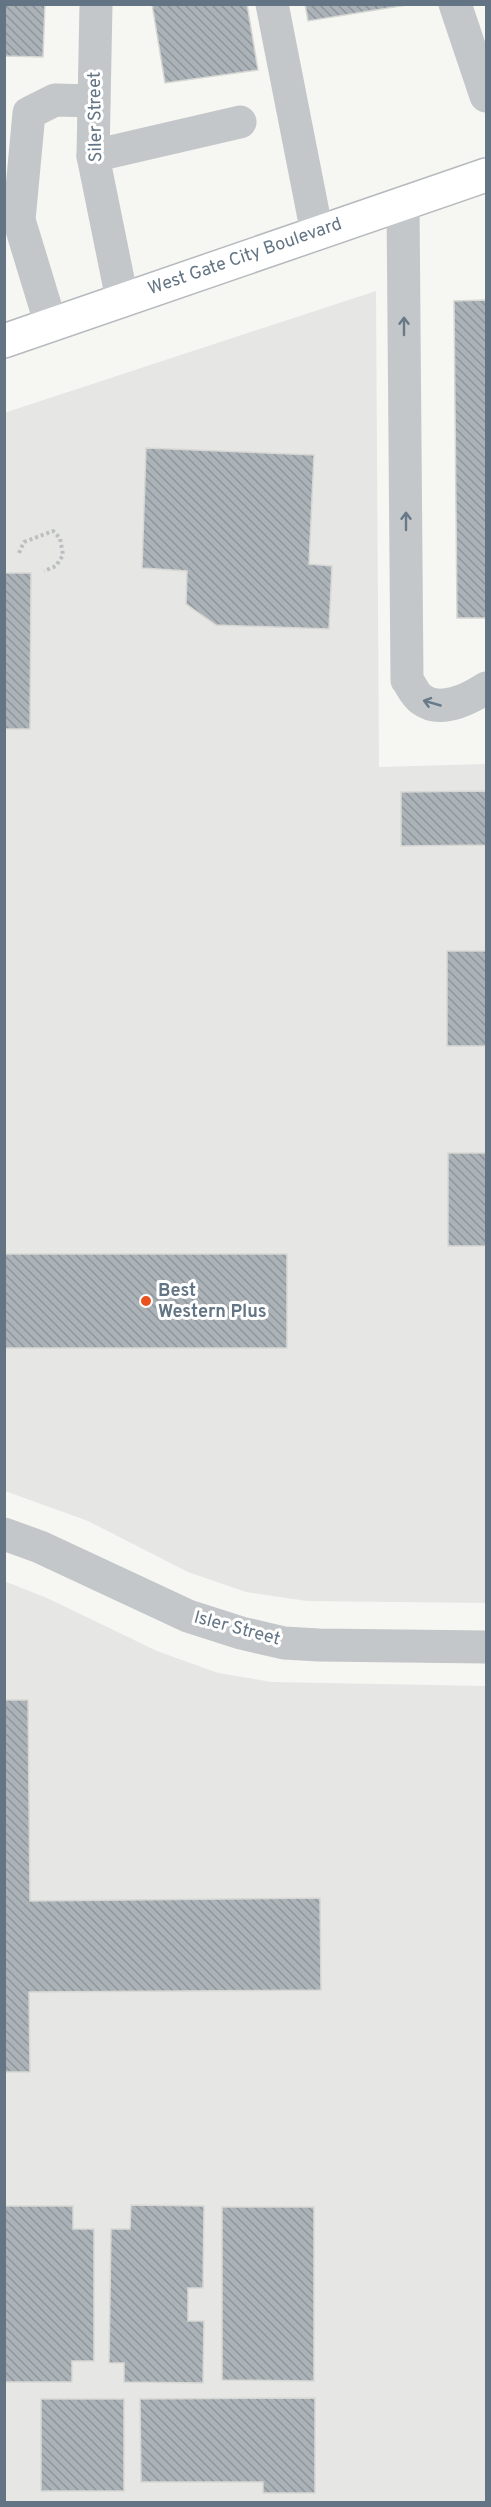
<svg xmlns="http://www.w3.org/2000/svg" width="491" height="2507" viewBox="0 0 491 2507" font-family="Overpass,sans-serif">
<defs>
<pattern id="building-back-hatch" width="6" height="6" patternUnits="userSpaceOnUse" patternTransform="scale(1.5)"><rect width="6" height="6" fill="#abb3b8"/><path d="M-1 5l2 2M0 0l6 6M5-1l2 2" fill="none" stroke="#8f969b"/></pattern>
</defs>
<rect width="100%" height="100%" fill="#f6f6f2"/>
<g fill="#e6e7e5">
<polygon points="376,291 379,767 486,764 486,1603 307,1601 246,1592 188,1572 88,1521 5,1491 4,413"/>
<polygon points="4,1581 47,1598 157,1651 218,1673 272,1682 486,1686 486,2502 5,2502"/>
</g>
<g fill="url(#building-back-hatch)" stroke="#d7d7d4" stroke-width="1.5">
<polygon points="4,4 45,4 43,57 4,56"/>
<polygon points="152,4 247,4 258,70 165,83"/>
<polygon points="305,4 413,4 308,21"/>
<polygon points="486,300 486,618 457,618 454,301"/>
<polygon points="146,448 314,455 309,564 332,566 329,629 216,625 186,604 187,571 142,568"/>
<polygon points="4,573 31,573 30,729 4,729"/>
<polygon points="486,791 486,845 401,846 401,792"/>
<rect x="447" y="951" width="39" height="95"/>
<rect x="448" y="1153" width="38" height="93"/>
<rect x="4" y="1254" width="283" height="94"/>
<polygon points="4,1700 28,1700 30,1901 320,1898 321,1990 29,1992 30,2072 4,2072"/>
<polygon points="131,2205 204,2206 203,2288 188,2288 188,2321 204,2321 203,2383 124,2382 124,2363 109,2363 111,2229 130,2229"/>
<polygon points="4,2206 73,2206 73,2229 94,2229 94,2361 72,2361 72,2382 4,2382"/>
<polygon points="222,2207 314,2207 314,2381 222,2380"/>
<polygon points="315,2398 315,2493 263,2493 263,2482 141,2482 140,2399"/>
<rect x="41" y="2399" width="83" height="92"/>
</g>
<g fill="none" stroke-linecap="round" stroke-linejoin="round">
<g stroke="#b6babe" stroke-width="36">
<polyline id="major" points="4,341 486,175"/>
</g>
<polyline stroke="#bcbfc1" stroke-width="4" stroke-dasharray="3 3" stroke-linecap="butt" points="19,553 24,542 53,531 60,538 63,555 56,566 44,571"/>
<g stroke="#c3c7ca" stroke-width="33">
<polyline points="96,4 93,156 122,299"/>
<polyline points="272,4 317,233"/>
<polyline points="455,4 486,96"/>
<polyline points="93,156 240,122"/>
<path d="M403 203 407 680C411 685 415 695 421 699 440 714 469 699 486 688"/>
<polyline points="51,325 19,220 29,113 55,100 94,101"/>
<polyline points="4,1534 40,1547 188,1616 241,1633 284,1643 319,1645 486,1647"/>
</g>
<use href="#major" stroke="#fff" stroke-width="33"/>
</g>
<defs><path id="oneway-shaft" d="M-6 0H5M1.5-3L5.5 0L1.5 3" fill="none" stroke-width="1.6" stroke-linecap="round" stroke-linejoin="round" transform="scale(1.5)"/></defs>
<g stroke="#687988">
<use href="#oneway-shaft" transform="translate(404 326) rotate(-90)"/>
<use href="#oneway-shaft" transform="translate(406 521) rotate(-90)"/>
<use href="#oneway-shaft" transform="translate(432 703) rotate(-164)"/>
</g>
<circle fill="#eb511c" stroke="#fff" stroke-width="2" cx="146" cy="1301" r="6"/>
<g text-anchor="middle" dominant-baseline="central" stroke-width="6" stroke-linejoin="round" paint-order="stroke">
<g font-size="18" fill="#637584" stroke="#fff">
<text transform="translate(96 117) rotate(-91)">Siler Street</text>
<text transform="translate(245 257) rotate(-19)">West Gate City Boulevard</text>
<text transform="translate(237 1629) rotate(15)">Isler Street</text>
</g>
<g font-size="18" font-weight="bold" fill="#637584" stroke="#fff" text-anchor="start">
<text x="158" y="1291">Best<tspan x="158" dy="21">Western Plus</tspan></text>
</g>
</g>
<rect width="491" height="2507" fill="none" stroke="#637584" stroke-width="12"/>
</svg>
